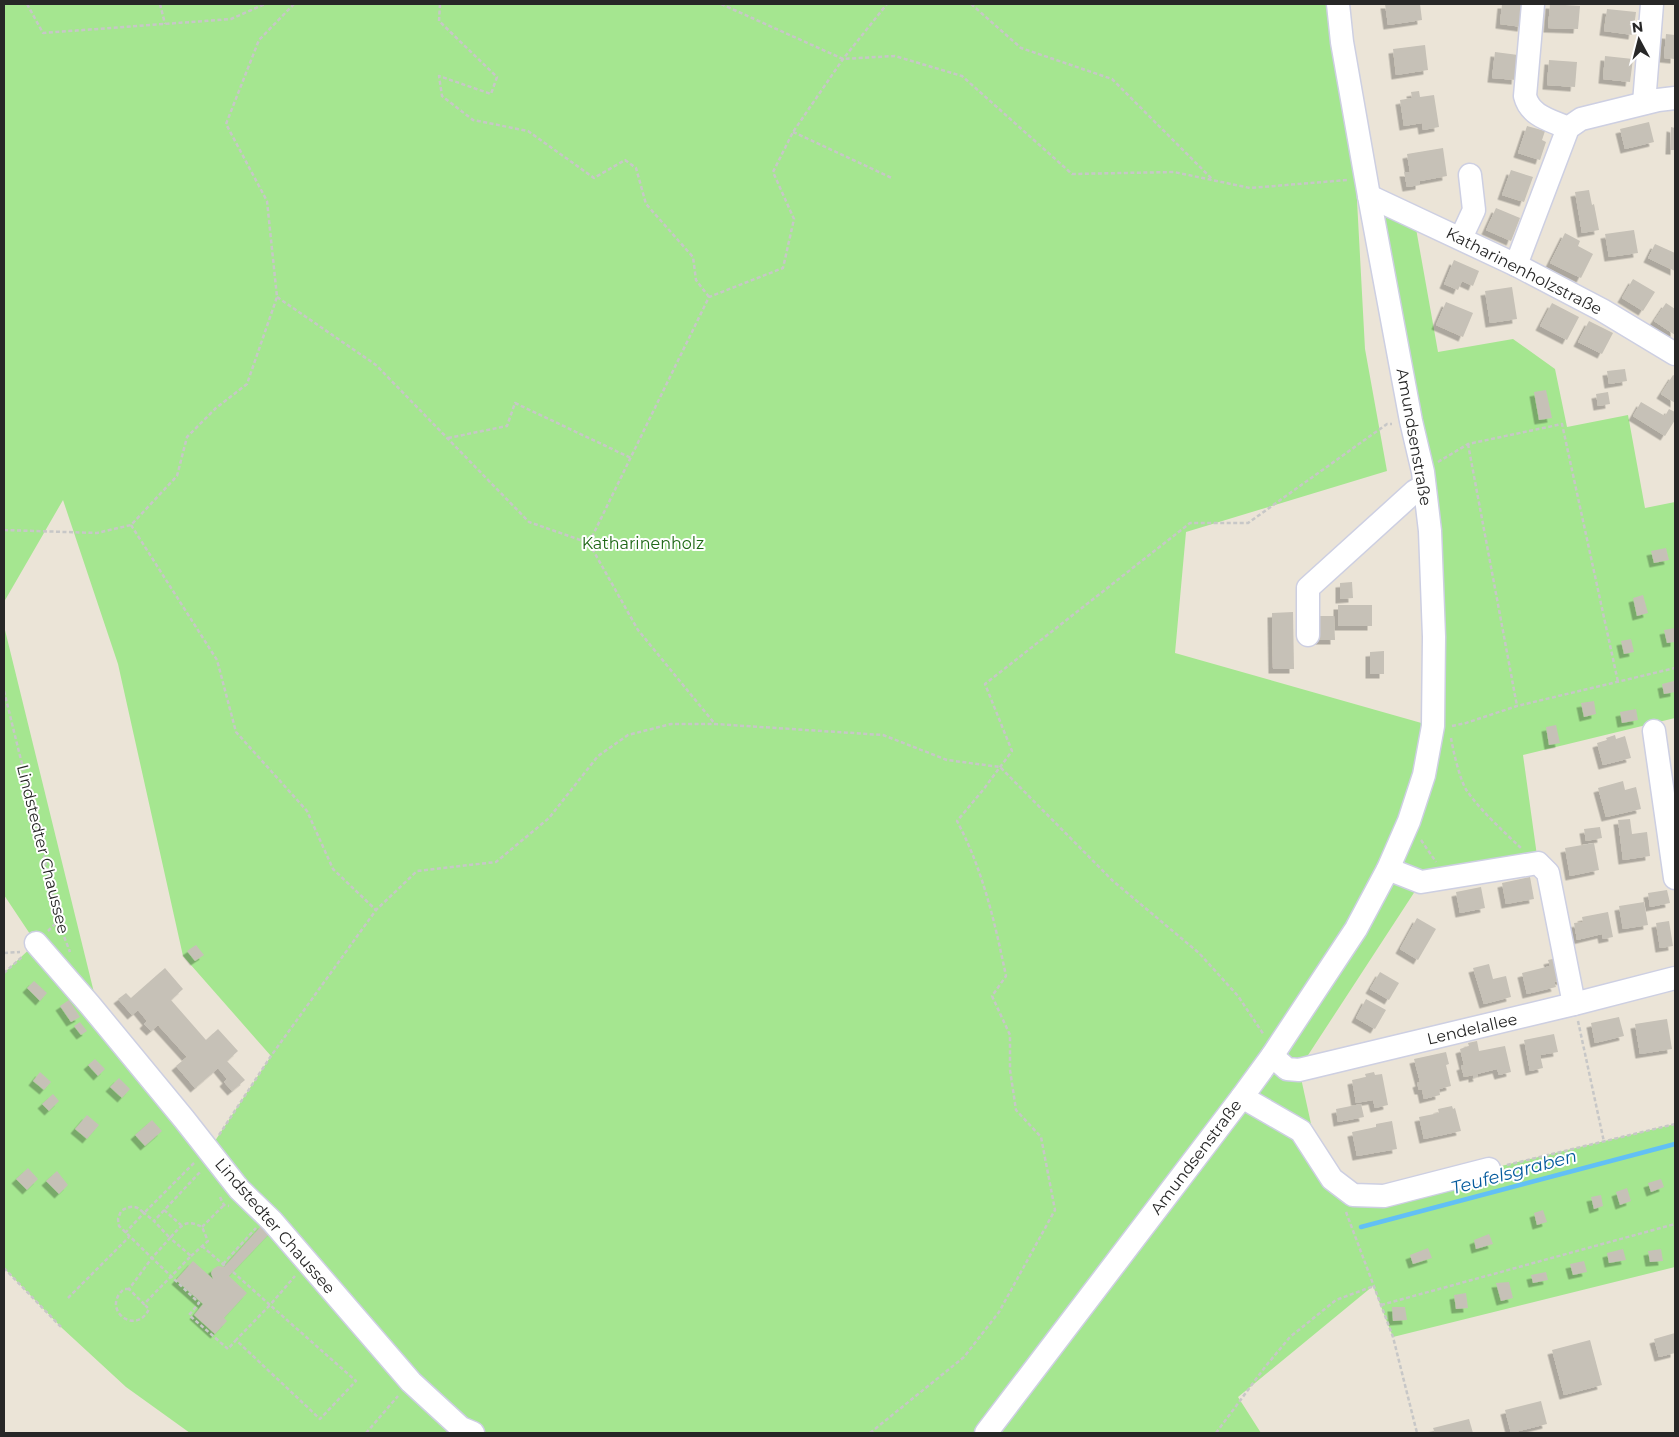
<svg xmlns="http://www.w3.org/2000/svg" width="1679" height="1437" viewBox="0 0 1679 1437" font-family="Montserrat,sans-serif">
<defs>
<filter id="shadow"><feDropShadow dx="-4.5" dy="4.5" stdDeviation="0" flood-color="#0004"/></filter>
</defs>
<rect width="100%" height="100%" fill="#ebe4d7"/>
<polygon fill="#a5e690" points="4,4 1330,4 1356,182 1365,349 1387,471 1186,532 1175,653 1432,726 1430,531 1369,196 1412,206 1438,352 1513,339 1555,369 1567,427 1628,415 1645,508 1675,502 1675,718 1523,755 1538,863 1421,882 1299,1069 1315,1142 1353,1195 1489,1169 1675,1124 1675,1267 1393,1337 1373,1286 1238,1397 1261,1433 190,1433 126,1387 62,1328 4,1268 4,973 36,943 4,895 4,626 100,1017 209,1150 271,1056 183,956 118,664 63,500 4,602"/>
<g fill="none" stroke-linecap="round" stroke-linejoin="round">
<polyline stroke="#62c0f5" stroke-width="4.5" points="1361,1227 1675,1144"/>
</g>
<g fill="#c6c1b7" filter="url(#shadow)">
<polygon points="1385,4 1420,4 1422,20 1388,25"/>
<polygon points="1502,4 1525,4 1522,27 1500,24"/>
<polygon points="1550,4 1580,6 1578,29 1548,28"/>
<polygon points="1607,9 1636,12 1633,35 1604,31"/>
<polygon points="1666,34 1675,35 1675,59 1664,58"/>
<polygon points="1425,45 1428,70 1396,75 1393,49"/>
<polygon points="1495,52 1518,55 1516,80 1492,78"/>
<polygon points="1605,56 1633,59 1630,82 1603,79"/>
<polygon points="1549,60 1577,62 1575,87 1547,85"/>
<polygon points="1419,91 1420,97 1434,95 1439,127 1423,130 1422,123 1404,126 1400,100 1412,98 1411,92"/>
<polygon points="1649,122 1654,142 1625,149 1620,129"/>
<polygon points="1527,126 1545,131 1542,140 1546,142 1540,160 1518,153"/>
<polygon points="1671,127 1675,128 1675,150 1670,150"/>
<polygon points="1443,148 1447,176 1420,181 1420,185 1407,187 1404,172 1410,172 1407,154"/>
<polygon points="1511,170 1533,177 1524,202 1502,195"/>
<polygon points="1589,190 1592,205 1594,204 1599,230 1582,233 1575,192"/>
<polygon points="1496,208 1520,218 1511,241 1486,230"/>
<polygon points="1634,230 1638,253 1609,257 1605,234"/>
<polygon points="1565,233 1580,241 1578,246 1593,254 1581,278 1550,263"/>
<polygon points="1655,244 1675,253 1675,271 1648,258"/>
<polygon points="1454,260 1479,271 1473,286 1462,281 1458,290 1444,284"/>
<polygon points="1633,279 1655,292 1643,311 1622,298"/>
<polygon points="1512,287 1517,319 1490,323 1485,291"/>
<polygon points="1446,302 1473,313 1463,337 1436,325"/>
<polygon points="1552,303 1579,317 1567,340 1540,326"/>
<polygon points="1666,303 1675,309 1675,335 1654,321"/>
<polygon points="1589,321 1613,333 1602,354 1578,342"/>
<polygon points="1625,369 1627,381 1609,384 1607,371"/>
<polygon points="1673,375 1675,376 1675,403 1661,394"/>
<polygon points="1546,390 1552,418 1539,420 1534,392"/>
<polygon points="1608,392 1610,404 1598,406 1596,394"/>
<polygon points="1641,402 1665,416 1669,409 1675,412 1675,420 1665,436 1633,416"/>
<polygon points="1666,548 1669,560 1654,563 1651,551"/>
<polygon points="1352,582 1353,598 1340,599 1340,583"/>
<polygon points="1643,595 1648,613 1637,616 1633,598"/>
<rect x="1338" y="605" width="34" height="21"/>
<polygon points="1293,612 1294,669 1273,669 1272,613"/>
<polygon points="1316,616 1334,616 1335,640 1316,640"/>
<polygon points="1675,628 1675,642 1667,643 1664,630"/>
<polygon points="1631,639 1634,652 1624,654 1621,641"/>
<polygon points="1384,651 1384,674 1370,674 1370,652"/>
<polygon points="1674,681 1675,692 1664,694 1662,684"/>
<polygon points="1594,701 1596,714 1584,717 1581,703"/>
<polygon points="1636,709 1638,720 1622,723 1620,712"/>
<polygon points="1556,725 1560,743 1549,745 1546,727"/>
<polygon points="1615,735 1616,739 1625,736 1631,758 1603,765 1597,743 1607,740 1606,738"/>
<polygon points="1623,781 1625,790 1636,787 1641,809 1606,817 1598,788"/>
<polygon points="1630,819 1632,834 1647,832 1650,856 1623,860 1618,820"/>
<polygon points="1600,827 1602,838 1586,841 1584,829"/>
<polygon points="1594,843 1599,870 1570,876 1565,848"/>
<polygon points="1530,877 1534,899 1506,904 1502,883"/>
<polygon points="1481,887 1485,908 1460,913 1456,892"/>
<polygon points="1667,890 1670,903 1650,907 1648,893"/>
<polygon points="1644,902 1648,925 1623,929 1619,906"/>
<polygon points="1608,912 1613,937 1603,939 1602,934 1577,940 1574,923 1583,922 1582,917"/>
<polygon points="1417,918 1436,929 1418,960 1400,949"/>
<polygon points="1669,921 1673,946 1660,948 1656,923"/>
<polygon points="196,945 204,955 195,961 187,951"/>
<polygon points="1557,958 1562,980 1554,982 1556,987 1527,994 1522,973 1550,966 1548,960"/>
<polygon points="1489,964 1493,979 1506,976 1511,997 1484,1004 1473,968"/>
<polygon points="165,968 183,989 171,1000 206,1040 218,1029 238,1051 227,1061 245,1080 232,1091 224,1082 227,1079 218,1068 195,1088 176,1066 187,1057 158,1025 151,1031 144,1024 147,1021 138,1010 132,1015 118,999 126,993 131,998"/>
<polygon points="1380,972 1399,983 1389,1000 1370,989"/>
<polygon points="34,981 47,993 40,1001 27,988"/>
<polygon points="1366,999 1386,1010 1375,1029 1356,1018"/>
<polygon points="69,1000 80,1017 71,1022 60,1006"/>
<polygon points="1619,1017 1624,1036 1595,1043 1591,1023"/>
<polygon points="1667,1019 1672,1049 1640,1054 1635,1024"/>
<polygon points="80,1022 87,1031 81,1035 74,1026"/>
<polygon points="1554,1034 1558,1052 1540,1055 1543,1068 1530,1071 1524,1040"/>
<polygon points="1477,1041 1479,1051 1505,1046 1511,1072 1499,1075 1497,1069 1477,1074 1478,1077 1473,1078 1473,1075 1464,1077 1461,1066 1464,1065 1460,1049 1469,1046 1468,1043"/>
<polygon points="1446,1052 1449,1064 1446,1065 1451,1086 1439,1089 1440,1095 1424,1099 1422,1090 1419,1090 1417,1083 1420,1082 1414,1059"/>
<polygon points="95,1059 105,1069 98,1076 88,1065"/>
<polygon points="40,1072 51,1082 44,1090 33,1081"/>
<polygon points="1374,1072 1375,1075 1382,1074 1388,1105 1375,1108 1373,1100 1356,1103 1352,1080 1366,1077 1365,1074"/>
<polygon points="119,1078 130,1089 122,1098 110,1087"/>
<polygon points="53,1094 59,1101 49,1111 42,1104"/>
<polygon points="1361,1104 1364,1117 1338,1122 1336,1109"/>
<polygon points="1452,1106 1453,1109 1455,1108 1461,1131 1424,1139 1419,1117 1439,1113 1438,1109"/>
<polygon points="87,1115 99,1125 87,1139 75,1129"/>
<polygon points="152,1120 162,1131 145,1146 135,1135"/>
<polygon points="1392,1121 1397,1149 1357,1156 1352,1132 1376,1127 1376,1124"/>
<polygon points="28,1168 38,1179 27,1190 16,1179"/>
<polygon points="57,1171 68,1185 59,1194 46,1181"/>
<polygon points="1661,1179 1664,1187 1651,1192 1648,1183"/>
<polygon points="1627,1188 1631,1201 1620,1205 1616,1192"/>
<polygon points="1601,1195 1603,1206 1594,1209 1591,1197"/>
<polygon points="1543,1210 1547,1222 1537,1225 1534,1213"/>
<polygon points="263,1224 272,1231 229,1276 247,1293 224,1318 227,1321 215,1334 194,1315 203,1304 176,1280 193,1261 213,1279 211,1273 213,1269 218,1266 224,1267"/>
<polygon points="1489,1234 1493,1244 1476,1249 1474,1240"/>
<polygon points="1428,1248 1432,1258 1413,1264 1410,1255"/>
<polygon points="1623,1249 1626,1260 1609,1263 1607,1253"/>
<polygon points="1661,1249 1663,1261 1650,1262 1648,1251"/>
<polygon points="1584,1261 1587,1272 1573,1275 1570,1264"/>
<polygon points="1546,1272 1548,1280 1533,1283 1531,1275"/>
<polygon points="1509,1282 1513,1298 1501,1301 1496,1283"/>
<polygon points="1466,1293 1468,1308 1456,1309 1454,1295"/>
<polygon points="1392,1307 1405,1307 1407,1320 1393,1321"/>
<polygon points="1675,1333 1675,1353 1659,1357 1654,1339"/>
<polygon points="1590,1340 1602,1385 1564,1395 1552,1350"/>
<polygon points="1541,1401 1547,1424 1511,1433 1505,1410"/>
<polygon points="1469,1419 1473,1433 1435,1433 1433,1428"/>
</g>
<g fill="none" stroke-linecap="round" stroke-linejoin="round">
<g stroke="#cdcfe2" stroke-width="25">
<g id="minor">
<path d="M1533 4 1525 96C1530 116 1550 120 1568 128"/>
<polyline points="1644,103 1652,4"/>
<polyline points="1369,196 1516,265 1602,310 1675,354"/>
<polyline points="1461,238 1474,210 1470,175"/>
<polyline points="1516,265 1568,128 1581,119 1658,100 1675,98"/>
<polyline points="1308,635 1308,588 1415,491 1424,486"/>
<polyline points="1654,731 1675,878"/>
<polyline points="1388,869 1421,882 1538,863 1548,873 1574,1004"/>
<polyline points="36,943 90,1005 184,1119 239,1189 272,1221 411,1382 461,1428 473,1433"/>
<polyline points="1272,1056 1287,1069 1299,1070 1574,1004 1675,978"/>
<polyline points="1242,1097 1301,1131 1332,1179 1353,1195 1384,1196 1489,1169"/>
<polyline points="986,1433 1242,1097 1272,1056 1356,929 1388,869 1409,821 1424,775 1433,726 1434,637 1430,531 1423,472 1411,421 1369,196 1342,42 1338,4"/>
</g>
</g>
<g stroke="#c7c7c7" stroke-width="2.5" stroke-dasharray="4 2.5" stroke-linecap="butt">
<polyline points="27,4 43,33 231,19 265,4"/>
<polyline points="160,4 165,24"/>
<polyline points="440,4 439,21 497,77 491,94 439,76 442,96 473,120 528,131 594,178 625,160 636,168 646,204 693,257 696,280 709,297"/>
<polyline points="721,4 843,59 895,56 962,76 1072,174 1174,172 1250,188 1347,180"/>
<polyline points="971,4 1021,48 1112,79 1213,180"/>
<polyline points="793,132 892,178"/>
<polyline points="277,297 376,365 529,522 589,543 638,630 715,724"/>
<polyline points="448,438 507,426 515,403 631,458"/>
<polyline points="1468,444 1517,706"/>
<polyline points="1438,462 1468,444 1562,424 1618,682"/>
<polyline points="131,525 217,660 236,732 307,811 333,869 376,910"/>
<polyline points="4,530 97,533 131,525 177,476 187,437 216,408 247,384 277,297 267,201 226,124 259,40 294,4"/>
<polyline points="589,543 709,297 783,268 794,219 773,172 793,132 843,59 887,4"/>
<polyline points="4,691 39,833 58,921 70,952"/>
<polyline points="1452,726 1466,723 1517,706 1675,668"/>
<path d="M1451 738C1453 750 1460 781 1467 791 1480 810 1504 832 1521 848"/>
<polyline points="1421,840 1436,862"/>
<polyline points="48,931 58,921"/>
<polyline points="4,953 20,952"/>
<polyline points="4,973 23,956"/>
<polyline points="1578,1021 1604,1142"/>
<polyline points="219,1135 271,1056 376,910 417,871 496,862 549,818 598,756 628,735 671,724 715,724 883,735 947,760 1000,767 1113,881 1199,953 1238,996 1264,1035"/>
<path d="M194 1163 144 1213C136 1205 131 1205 121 1211L118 1219 119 1226 152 1258 129 1289 144 1304 191 1256 170 1238 152 1258 199 1303 189 1315 228 1349 236 1340 320 1419 356 1381 270 1305 236 1340"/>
<polyline points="1507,1165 1675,1124"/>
<polyline points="220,1197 224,1205 229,1206"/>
<polyline points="164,1210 181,1225"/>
<polyline points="1346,1212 1393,1337 1417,1433"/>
<polyline points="202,1227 224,1205"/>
<polyline points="125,1233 144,1213 154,1221"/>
<polyline points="202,1246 225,1266"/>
<path d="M191 1256 208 1241 202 1227C185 1218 181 1226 170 1238L154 1221 201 1171"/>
<polyline points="223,1264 256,1228"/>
<polyline points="4,1268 62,1328"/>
<polyline points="233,1272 270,1305 295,1276"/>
<path d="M129 1289H124C100 1309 136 1337 149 1309L144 1304"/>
<polyline points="68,1298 129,1237"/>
<polyline points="1381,1305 1675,1224"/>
<polyline points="366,1433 398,1396"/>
<path d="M870 1433 964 1357 999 1312 1055 1210 1041 1137 1016 1110 1010 1070V1035L992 996 1006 976C995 923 983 870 957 821L983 790 1012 751 985 684 1190 523H1248L1387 424H1392"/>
<polyline points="1216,1433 1265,1367 1290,1337 1336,1300 1374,1286"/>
</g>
<use href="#minor" stroke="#fff" stroke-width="22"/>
</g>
<g text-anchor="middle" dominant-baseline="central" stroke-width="4" stroke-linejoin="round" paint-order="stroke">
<g font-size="16" fill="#272727" stroke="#fff">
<text transform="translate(1524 271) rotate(27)">Katharinenholzstraße</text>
<text transform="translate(1414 437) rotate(80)">Amundsenstraße</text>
<text transform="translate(43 849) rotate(76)">Lindstedter Chaussee</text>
<text transform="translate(1472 1029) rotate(-13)">Lendelallee</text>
<text transform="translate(1196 1157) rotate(-53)">Amundsenstraße</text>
<text transform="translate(275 1226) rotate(49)">Lindstedter Chaussee</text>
</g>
<g font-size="16" fill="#1e6715" stroke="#fff">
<text x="643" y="543">Katharinenholz</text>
</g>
<g font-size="18" font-style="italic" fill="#055b9d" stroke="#fff">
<text transform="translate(1514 1172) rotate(-15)">Teufelsgraben</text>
</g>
</g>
<rect width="1679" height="1437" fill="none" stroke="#272727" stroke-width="10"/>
<g transform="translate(1639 40) rotate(353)" stroke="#ffffff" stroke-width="4" paint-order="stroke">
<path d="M0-4L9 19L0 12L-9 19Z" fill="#272727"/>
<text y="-8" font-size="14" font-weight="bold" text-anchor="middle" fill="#272727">N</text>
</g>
</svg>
